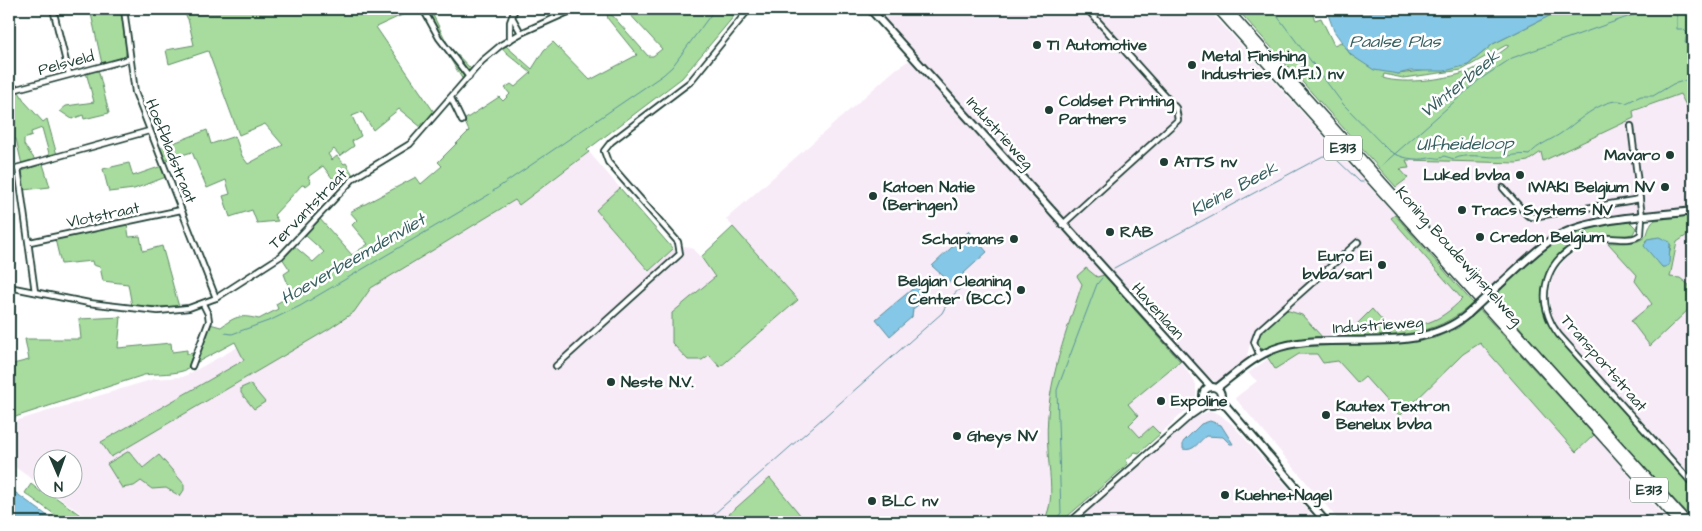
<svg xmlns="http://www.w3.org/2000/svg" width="1702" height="531" viewBox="0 0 1702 531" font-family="'Architects Daughter',sans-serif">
<rect width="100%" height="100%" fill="#fff"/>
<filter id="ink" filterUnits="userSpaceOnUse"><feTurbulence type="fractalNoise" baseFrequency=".02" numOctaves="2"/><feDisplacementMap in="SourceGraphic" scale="10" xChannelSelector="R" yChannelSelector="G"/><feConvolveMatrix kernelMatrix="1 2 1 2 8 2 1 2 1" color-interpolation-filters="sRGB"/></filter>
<g filter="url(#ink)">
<g fill="#f7ebf7">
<polygon points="874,9 1208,9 1395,215 1392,219 1462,298 1452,309 1435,321 1422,326 1389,329 1372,309 1343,338 1323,338 1302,315 1258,335 1250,344 1246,359 1234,371 1217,383 1197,369"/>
<polygon points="908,61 913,62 944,96 944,100 955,109 1070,237 1078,249 1081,250 1104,275 1082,283 1055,367 1047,448 1051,487 1049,513 1043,522 806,522 770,478 720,522 93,522 47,489 72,488 72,458 42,458 42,486 9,463 9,423 154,379 183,377 238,347 244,360 101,441 111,457 329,329 354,312 371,288 516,200 519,205 589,152 620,188 596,210 648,271 673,249 685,246 694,249 715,277 672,313 672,343 688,360 709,354 721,367 798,300 726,219 896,69"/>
<polygon points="1680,94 1693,119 1693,208 1604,219 1573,226 1546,240 1487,290 1396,187 1408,178 1399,168 1405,160 1517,163 1528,161 1541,152 1543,161 1634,118 1633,112"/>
<polygon points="1693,231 1693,477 1561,331 1552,315 1549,295 1553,276 1566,258 1588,245 1608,243 1637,275 1635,281 1652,304 1650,346 1670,277 1677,242"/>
<polygon points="1480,342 1576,451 1594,435 1668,522 1340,522 1235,398 1257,381 1248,373 1268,359 1275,369 1299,354 1318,354 1323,363 1338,361 1358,383 1364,377 1463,353"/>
<polygon points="1180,361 1196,384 1196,398 1193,404 1160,434 1152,426 1140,437 1128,425 1127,404"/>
<polygon points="1211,411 1219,414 1232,424 1318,522 1073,522 1189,419"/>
</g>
<g fill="#a7dc9e" stroke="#638c69" fill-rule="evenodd">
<polygon points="90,9 123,9 127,48 125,58 102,64"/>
<polygon points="181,9 415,9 376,27 434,112 421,127 399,109 373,130 362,112 352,116 361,136 352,141 354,146 340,156 334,149 328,154 332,160 337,156 344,164 346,163 353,175 339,187 323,166 308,177 311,182 306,186 302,185 274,215 278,221 257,223 252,210 230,217 223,196 230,194 226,180 207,188 192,152 163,161 158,149 207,130 211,144 235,136 242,156 248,164 283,145 265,124 239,135 208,51 169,64 166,50 194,45 188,19"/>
<polygon points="420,9 430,9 448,45 472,70 463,80"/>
<path d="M579 9H583L526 34 506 46 532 69 544 50 553 42 590 80 637 55 608 19 607 14 612 15 648 56H653L662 49 625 9H740L682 78 587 150 589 152 519 205 515 200 371 288 354 312 329 329 111 457 101 442 244 360 235 342 194 364 210 324 221 327C237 315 241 315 259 319L278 309 276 304 286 298 284 290 289 287 284 274 290 270 282 258 294 246 313 262 324 252 305 235 319 218 352 255 368 244 352 225 357 220 350 212 416 177 421 184 442 166 438 162 469 131 464 120 499 97 503 101 510 94 505 88 511 84 515 87 531 73 501 48 525 33Z"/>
<path d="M1237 9H1310L1315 20 1321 18 1334 45 1341 42 1351 55 1398 74 1468 65 1493 44 1563 9H1693V119L1680 94 1633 111 1634 118 1543 161 1541 152 1528 161 1517 163 1406 160 1409 168 1400 169 1408 178 1396 187ZM1508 44V47C1497 55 1485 64 1472 70 1452 79 1403 85 1383 78L1384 74 1403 78 1462 70Z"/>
<polygon points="98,69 109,113 84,119 83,115 72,119 60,111 66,106 94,102 86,72"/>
<polygon points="18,90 25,102 43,122 47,119 57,155 50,157 42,128 31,132 32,136 24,139 24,145 36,161 22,165 16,139 9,140 9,93"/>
<polygon points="129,163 133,176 162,166 166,177 134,189 109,192 103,169"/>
<polygon points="43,164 50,187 23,190 22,171"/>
<polygon points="620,188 673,249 649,271 596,210"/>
<path d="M1395 215 1473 303C1432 340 1394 334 1343 338L1372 309 1389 329C1422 326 1438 324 1462 299L1391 218Z"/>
<path d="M1693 215V231L1677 242 1670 277 1680 278 1689 285 1691 300 1688 310 1650 346 1631 321 1652 304 1635 281 1637 275 1608 243C1619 242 1640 246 1647 234 1649 228 1650 224 1655 220ZM1653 238 1671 245 1667 266 1662 267 1645 241Z"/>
<path d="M1630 222 1636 228 1633 234C1618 237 1602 234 1587 239 1543 251 1532 300 1556 336L1693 489V520L1564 379 1494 297C1519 272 1546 241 1581 230 1597 225 1614 224 1630 222Z"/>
<polygon points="127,224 129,237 140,236 143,251 162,246 179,307 132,306 128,284 103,281 100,267 93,265 92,261 61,264 55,239"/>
<polygon points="733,227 798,300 720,367 709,355 702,360 688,360 672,343 672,313 715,277 701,257"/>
<path d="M1086 268 1097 277 1104 275 1180 361 1128 404 1138 416 1129 425 1140 437 1152 426 1160 434 1139 453 1135 452 1126 460 1128 464 1061 522H1043C1056 502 1049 474 1048 451 1043 392 1064 339 1082 284L1077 276Z"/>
<polygon points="1286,310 1302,315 1323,338 1287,341 1262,349 1258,345 1258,335"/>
<polygon points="1480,310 1594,435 1576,452 1480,343 1463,354 1400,416 1365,377 1358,383 1338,361 1323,363 1317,354 1299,354 1275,369 1266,355 1293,347 1394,343 1435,338 1458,328"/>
<path d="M121 317 118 348 171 343 172 352 187 350V354L193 353 188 369C175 375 158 373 144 375L9 419V365L29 360 25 339H81L79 319Z"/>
<polygon points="250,384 265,402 254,409 241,393 241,388"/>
<polygon points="129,451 143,468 159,455 184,484 184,490 180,496 166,488 152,489 141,481 134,486 122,488 107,464"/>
<polygon points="770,478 806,522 720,522"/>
<polygon points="31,484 41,492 44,489 90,522 65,522 25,493"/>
</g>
<g fill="#85c7e6" stroke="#5c909f">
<polygon points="1326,9 1563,9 1493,44 1468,65 1445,71 1410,71 1398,74 1374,70 1351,55 1334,31"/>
<polygon points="969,231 987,252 952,284 932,266"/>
<polygon points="1659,237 1670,242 1669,265 1665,267 1662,267 1644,246 1647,239"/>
<polygon points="916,286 926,299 913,309 912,317 890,336 876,319"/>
<path d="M1210 421 1221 425 1233 444H1230L1223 437 1206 436C1198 442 1194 452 1183 449V442L1201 424Z"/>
<polygon points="9,488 56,522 9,522"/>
</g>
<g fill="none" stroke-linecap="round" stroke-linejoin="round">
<g stroke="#5c909f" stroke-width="1">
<path d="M1272 9 1343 104 1388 150C1400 158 1415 161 1429 158 1436 156 1439 161 1444 156L1454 159C1466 153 1483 157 1497 157 1509 157 1518 153 1529 155 1538 144 1552 140 1563 132 1577 122 1608 93 1626 103L1641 96H1653L1673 84 1691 79 1693 76"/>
<polyline points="1673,9 1677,17 1677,29 1683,29 1687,33 1685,43 1688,43 1691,34 1693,43"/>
<polyline points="1693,48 1693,50"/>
<polyline points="1381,166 1479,80 1512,58 1650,9"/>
<polyline points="493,191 663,75 672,67 715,9"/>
<polyline points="1114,268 1323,156 1335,158 1360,182 1363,182"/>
<polyline points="225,333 232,334 271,320 300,306 490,194"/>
<polyline points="705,522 942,313 950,298 965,284"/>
<polyline points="1054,522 1061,513 1057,390 1097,284 1102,278"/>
</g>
<g stroke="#1f3d34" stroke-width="8">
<g id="minor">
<polyline points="53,9 69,74"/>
<polyline points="124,9 135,92 216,298"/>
<polyline points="423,9 439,38 469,77"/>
<polyline points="512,17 521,33"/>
<polyline points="510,40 510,22 515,9"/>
<polyline points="9,91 129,59"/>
<polyline points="451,98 462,121"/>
<path d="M1631 126 1642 217 1641 234C1633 242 1618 238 1608 238 1579 239 1552 255 1546 285 1542 303 1548 321 1559 335L1693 484"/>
<polyline points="18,168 35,292"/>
<polyline points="9,170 149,131"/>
<polyline points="1503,188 1527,215 1532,217 1640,199"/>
<polyline points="1062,225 1178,120 1176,108 1087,9"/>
<polyline points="30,242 181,210"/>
<polyline points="9,287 89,303 158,311 189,308 216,298 281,256 354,178 410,144 482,61 501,45 521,33 575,9"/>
<polyline points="1260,356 1254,342 1258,331 1358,242"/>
<polyline points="192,366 209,321 208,314 203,304"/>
<polyline points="556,366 680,254 678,242 608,162 604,151 611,142 690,82 749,9"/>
<polyline points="1192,415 1208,404"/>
<polyline points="1070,522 1187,419 1203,399"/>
</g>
</g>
<g stroke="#1f3d34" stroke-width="10">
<g id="secondary">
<polyline points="870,9 1211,387"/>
<path d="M1499 285C1516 270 1532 253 1551 240 1589 216 1650 217 1693 211"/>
<circle cx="1212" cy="396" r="9"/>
<path d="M1217 388C1236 373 1256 354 1280 347 1341 330 1416 358 1468 314"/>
<polyline points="1221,400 1326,522"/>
</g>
</g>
<g stroke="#1f3d34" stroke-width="11">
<g id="motorway">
<polyline points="1218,9 1679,522"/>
<polyline points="1227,9 1687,522"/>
</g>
</g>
<use href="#minor" stroke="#fff" stroke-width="4.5"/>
<use href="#secondary" stroke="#fff" stroke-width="6"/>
<use href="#motorway" stroke="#fff" stroke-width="8"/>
<g stroke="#1f3d34" stroke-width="10" stroke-linecap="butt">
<polyline id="secondary-bridge" points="1468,314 1499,285"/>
</g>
<use href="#secondary-bridge" stroke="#fff" stroke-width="6"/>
</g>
</g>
<g fill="#1f3d34" stroke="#fff" stroke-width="2">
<circle cx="1037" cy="45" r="5"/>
<circle cx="1192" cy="65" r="5"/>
<circle cx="1049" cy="110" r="5"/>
<circle cx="1670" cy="155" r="5"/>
<circle cx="1164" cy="162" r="5"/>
<circle cx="1520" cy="175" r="5"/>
<circle cx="1665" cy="187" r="5"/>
<circle cx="873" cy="196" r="5"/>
<circle cx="1462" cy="210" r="5"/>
<circle cx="1110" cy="232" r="5"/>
<circle cx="1480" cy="237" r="5"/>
<circle cx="1014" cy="239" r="5"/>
<circle cx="1382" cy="265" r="5"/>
<circle cx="1021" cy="290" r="5"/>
<circle cx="611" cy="382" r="5"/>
<circle cx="1161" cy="401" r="5"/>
<circle cx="1326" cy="415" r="5"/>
<circle cx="957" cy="436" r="5"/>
<circle cx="1225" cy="495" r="5"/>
<circle cx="872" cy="501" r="5"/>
</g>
<g text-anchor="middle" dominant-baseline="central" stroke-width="5" stroke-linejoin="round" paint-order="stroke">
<g fill="#fff" stroke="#627771" stroke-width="1">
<rect x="1324" y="135.5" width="38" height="25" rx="4"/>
<rect x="1630" y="477.5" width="38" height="25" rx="4"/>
</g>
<g font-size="15" font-weight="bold" fill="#1f3d34">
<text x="1343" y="148">E313</text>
<text x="1649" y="490">E313</text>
</g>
<g font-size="16" font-weight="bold" fill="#1f3d34" stroke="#fff" text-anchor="start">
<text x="1047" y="45">TI Automotive</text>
<text x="1202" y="56">Metal Finishing<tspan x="1202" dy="18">Industries (M.F.I.) nv</tspan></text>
<text x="1059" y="101">Coldset Printing<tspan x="1059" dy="18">Partners</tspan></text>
<text x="1660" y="155" text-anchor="end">Mavaro</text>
<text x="1174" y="162">ATTS nv</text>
<text x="1510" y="175" text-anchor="end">Luked bvba</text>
<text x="883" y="187">Katoen Natie<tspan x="883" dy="18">(Beringen)</tspan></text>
<text x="1655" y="187" text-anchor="end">IWAKI Belgium NV</text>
<text x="1472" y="210">Tracs Systems NV</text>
<text x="1120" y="232">RAB</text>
<text x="1490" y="237">Credon Belgium</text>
<text x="1004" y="239" text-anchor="end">Schapmans</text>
<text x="1372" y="256" text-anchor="end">Euro Ei<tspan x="1372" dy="18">bvba/sarl</tspan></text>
<text x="1011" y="281" text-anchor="end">Belgian Cleaning<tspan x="1011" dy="18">Center (BCC)</tspan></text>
<text x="621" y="382">Neste N.V.</text>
<text x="1171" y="401">Expoline</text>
<text x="1336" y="406">Kautex Textron<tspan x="1336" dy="18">Benelux bvba</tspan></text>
<text x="967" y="436">Gheys NV</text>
<text x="1235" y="495">Kuehne+Nagel</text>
<text x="882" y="501">BLC nv</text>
</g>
<g font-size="16" fill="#1f3d34" stroke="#fff">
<text transform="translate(66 63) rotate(-15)">Pelsveld</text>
<text transform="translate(1000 133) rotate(48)">Industrieweg</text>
<text transform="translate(171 151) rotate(68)">Hoefbladstraat</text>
<text transform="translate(308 209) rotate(-46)">Tervantstraat</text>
<text transform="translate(103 215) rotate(-12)">Vlotstraat</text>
<text transform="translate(1459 256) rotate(48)">Koning Boudewijnsnelweg</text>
<text transform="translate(1158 311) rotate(48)">Havenlaan</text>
<text transform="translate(1378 325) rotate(-4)">Industrieweg</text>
<text transform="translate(1604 363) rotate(49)">Transportstraat</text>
</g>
<g font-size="18" font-style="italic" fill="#386060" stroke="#fff">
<text x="1395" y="41">Paalse Plas</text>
<text transform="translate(1460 84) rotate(-39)">Winterbeek</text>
<text transform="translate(1465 144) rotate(-1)">Ulfheideloop</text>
<text transform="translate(1234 189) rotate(-28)">Kleine Beek</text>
<text transform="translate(353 259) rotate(-30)">Hoeverbeemdenvliet</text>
</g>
</g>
<rect width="1702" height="531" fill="none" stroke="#fff" stroke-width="30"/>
<rect x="15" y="15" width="1672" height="501" fill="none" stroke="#1f3d34" stroke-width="2" filter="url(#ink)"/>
<g transform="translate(58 474) rotate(178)"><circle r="24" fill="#ffffff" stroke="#a5b1ae"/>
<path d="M0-4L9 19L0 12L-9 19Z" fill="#1f3d34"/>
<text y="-8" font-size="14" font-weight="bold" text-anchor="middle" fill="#1f3d34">N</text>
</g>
</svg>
